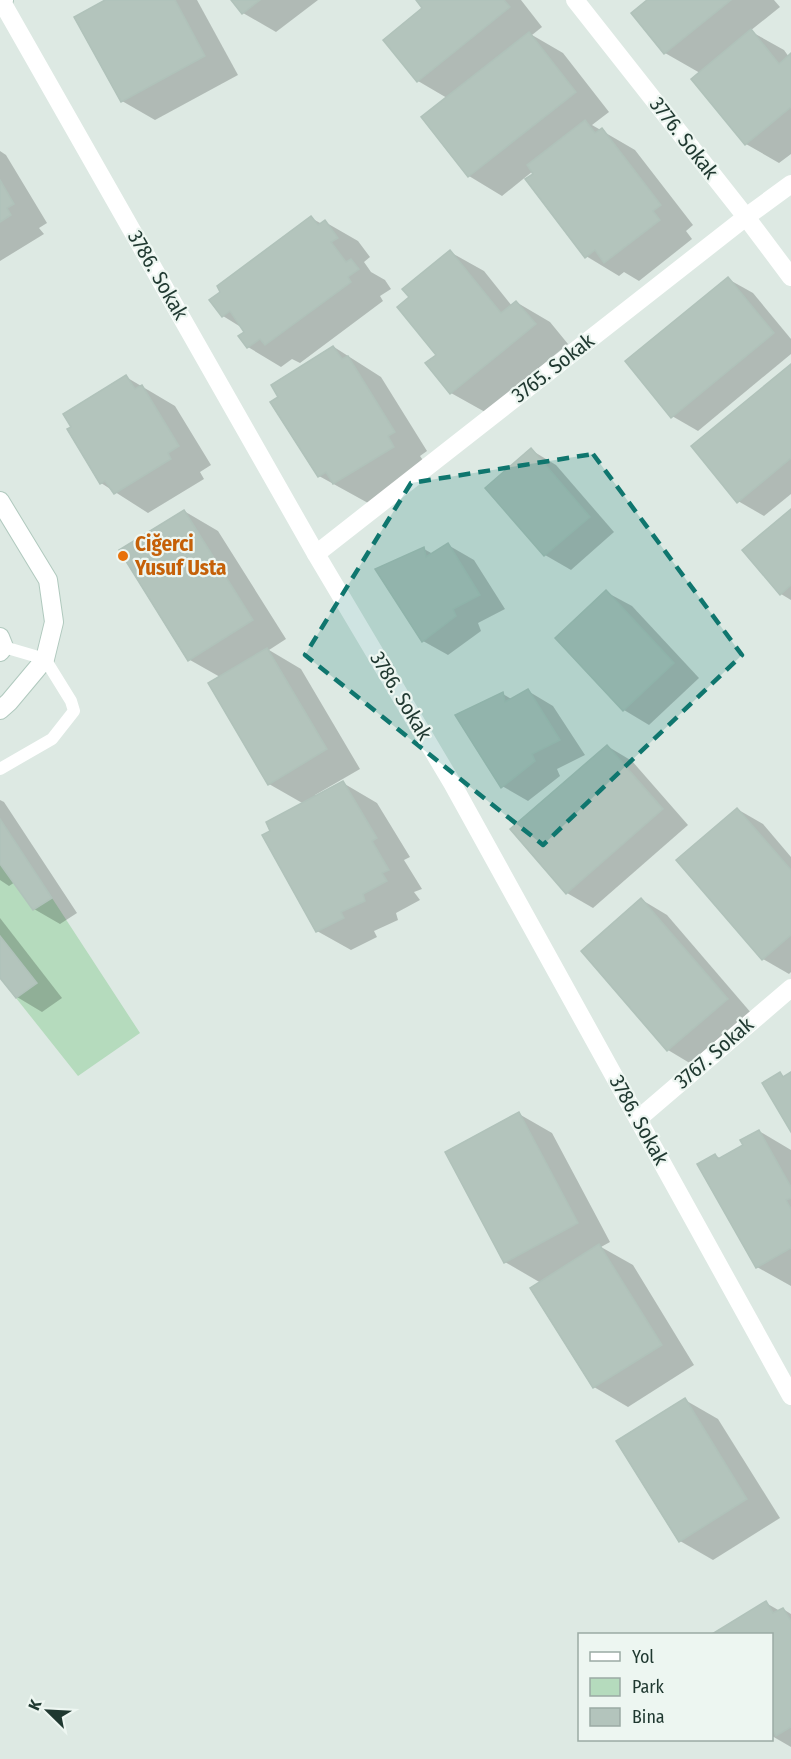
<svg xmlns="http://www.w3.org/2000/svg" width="791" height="1759" viewBox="0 0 791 1759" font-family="'Fira Sans Condensed',sans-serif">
<rect width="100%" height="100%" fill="#dde9e3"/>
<polygon fill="#b5dbbd" points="0,864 33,910 52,898 140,1033 78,1076 16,998 37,983 0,936"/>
<g fill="#0003">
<polygon points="108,0 197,0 238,75 155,120 122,101"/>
<polygon points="233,0 318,0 276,32 243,13"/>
<polygon points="418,0 521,0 542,27 532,35 563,53 609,112 592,125 635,150 693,225 686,231 692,239 639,281 624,272 619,276 586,256 533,171 502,196 469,176 423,117 447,98 418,81 424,9"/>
<polygon points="650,0 774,0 780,7 750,31 784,50 789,57 791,55 791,154 779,163 746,144 700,73 665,53"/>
<polygon points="0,151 6,155 47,223 39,228 44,234 0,261"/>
<polygon points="311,218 322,224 325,222 358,241 370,257 364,262 371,272 385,280 391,289 380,296 383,301 300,363 292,359 281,367 248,347 247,332 244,329 223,316"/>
<polygon points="450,252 484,271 512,306 516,302 550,322 568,344 485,412 451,393 428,364 438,355 411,297"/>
<polygon points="728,279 753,293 791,339 791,354 698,431 672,416"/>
<polygon points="334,347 381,377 427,451 420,456 427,466 368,503 319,476 280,397"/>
<polygon points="791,366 791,494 764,516 738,501"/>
<polygon points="126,377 175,406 211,465 200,472 204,479 148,513 101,483"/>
<polygon points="531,450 556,465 614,532 571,570 545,555 487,488"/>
<polygon points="184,511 218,531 286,639 269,650 301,669 360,769 315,795 316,798 343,783 377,803 410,857 404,860 422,889 414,892 420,900 396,913 398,920 374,931 377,937 351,950 317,931 272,831 304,804 269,784 220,677 190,660"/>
<polygon points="791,511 791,600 781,594"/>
<polygon points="448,545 474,560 505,609 478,623 481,631 448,655 423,641 424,549 433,554"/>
<polygon points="606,592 632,606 699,678 649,725 624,710"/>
<polygon points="528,691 553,706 585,755 557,769 560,776 528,801 502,786 503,694 513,700"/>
<polygon points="607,746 632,761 688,825 593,908 567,893 512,830"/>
<polygon points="0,800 4,802 77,913 60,924 34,909 15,882 9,886 0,880"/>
<polygon points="737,809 763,824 791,857 791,972 789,974 763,959 678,860"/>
<polygon points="642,900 667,915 752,1014 693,1065 668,1050"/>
<polygon points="0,918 62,998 42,1012 17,997 0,976"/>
<polygon points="519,1114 552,1133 610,1242 601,1247 633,1265 694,1365 628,1407 594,1387 532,1288 541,1283 505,1262"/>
<polygon points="759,1131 791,1150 791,1286 757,1267 715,1155 721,1159 745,1146"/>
<polygon points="685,1400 718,1419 780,1518 713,1560 680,1541"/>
<polygon points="766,1603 780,1611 783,1609 791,1614 791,1747 772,1736 772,1634 715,1634"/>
</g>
<g fill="#b3c4bc" stroke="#b0c2ba" stroke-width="1.5">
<polygon points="105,0 175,0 205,56 121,102 74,17"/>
<polygon points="231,0 260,0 242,14"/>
<polygon points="416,0 504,0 510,7 417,82 383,40 422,8"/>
<polygon points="647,0 731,0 664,54 631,13"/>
<polygon points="751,29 779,64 791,53 791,107 745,145 691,79"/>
<polygon points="529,32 576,92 468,177 421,117"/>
<polygon points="585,120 595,133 602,128 661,205 653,211 660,220 604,263 595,250 585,258 525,179 533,174 527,165"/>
<polygon points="0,180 14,204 7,208 11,215 0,222"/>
<polygon points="311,216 318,225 325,220 338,238 331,242 346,262 351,259 359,269 348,277 351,282 265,345 260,339 247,348 238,336 244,332 230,311 222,317 209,300 220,292 217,286"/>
<polygon points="450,250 501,313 516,301 536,324 450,394 425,363 436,355 397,307 409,297 402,289"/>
<polygon points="728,277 774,333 671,418 625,361"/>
<polygon points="333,346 342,359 348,356 395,432 388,436 394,447 333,484 326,472 318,477 270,402 278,397 271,385"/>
<polygon points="791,364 791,458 737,503 691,446"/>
<polygon points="126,375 135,389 142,385 179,446 168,453 171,459 114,494 105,481 100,484 67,429 71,427 63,414"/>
<polygon points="531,448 590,517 544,556 485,488"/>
<polygon points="791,509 791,585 780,595 742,550"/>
<polygon points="184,510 253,620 188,661 119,550"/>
<polygon points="448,543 480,595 453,609 456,616 422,642 375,569 424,547 426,557"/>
<polygon points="606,590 674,663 623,711 555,638"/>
<polygon points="267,648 327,749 268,785 208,683"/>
<polygon points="528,689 560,740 532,754 535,761 501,788 455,715 503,692 505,702"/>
<polygon points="607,745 663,809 566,894 510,829"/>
<polygon points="343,781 377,838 372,841 389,870 382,873 387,881 363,894 365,901 341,912 344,918 316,932 262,835 270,831 266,822"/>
<polygon points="737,808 791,870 791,935 762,960 676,860"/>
<polygon points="0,819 52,898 33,910 0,864"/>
<polygon points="641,898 728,999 667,1051 581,951"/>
<polygon points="0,936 37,983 16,998 0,978"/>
<polygon points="780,1072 783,1077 791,1072 791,1132 762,1083"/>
<polygon points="519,1112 578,1223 504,1263 445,1152"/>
<polygon points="759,1130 791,1187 791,1198 786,1200 791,1209 791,1248 756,1268 697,1164 715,1154 718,1159 743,1145 740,1140"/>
<polygon points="599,1244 662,1345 593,1388 530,1288"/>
<polygon points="685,1398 747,1499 679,1542 616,1441"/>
<polygon points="766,1601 773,1613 783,1608 791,1621 791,1727 776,1736 772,1729 772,1634 712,1634"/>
</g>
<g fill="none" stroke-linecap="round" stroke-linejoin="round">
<g stroke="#b0c9be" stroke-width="20">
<g id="secondary">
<polyline points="0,3 4,0"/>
<polyline points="0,501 48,580 54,622 45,659 9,702 0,710"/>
<polyline points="0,637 4,647 0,652"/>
</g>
</g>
<polyline stroke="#fff" stroke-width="12" points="0,769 52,739 74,711 71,701 45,659 4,647"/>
<g stroke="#fff" stroke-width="18">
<polyline points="575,0 746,217 791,277"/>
<polyline points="2,2 316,554 452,783 791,1396"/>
<polyline points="316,554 746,217 791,184"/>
<polyline points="638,1119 791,988"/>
</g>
<use href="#secondary" stroke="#fff" stroke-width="18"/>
</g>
<path fill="#0f766e" fill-opacity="0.2" stroke="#0f766e" stroke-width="4.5" stroke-dasharray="12 8" stroke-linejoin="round" d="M593 454 742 655 543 845 305 655 411 483Z"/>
<circle fill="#e8710a" stroke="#edf6f1" stroke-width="2" cx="123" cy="556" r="6"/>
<g text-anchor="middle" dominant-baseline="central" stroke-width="4.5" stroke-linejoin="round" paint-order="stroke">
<g font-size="21" fill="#1f3830" stroke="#edf6f1">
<text transform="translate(684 138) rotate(52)">3776. Sokak</text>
<text transform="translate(158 275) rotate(60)">3786. Sokak</text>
<text transform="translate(553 368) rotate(-38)">3765. Sokak</text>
<text transform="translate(401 696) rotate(59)">3786. Sokak</text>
<text transform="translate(714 1053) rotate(-41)">3767. Sokak</text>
<text transform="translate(639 1120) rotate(61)">3786. Sokak</text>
</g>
<g font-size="21" font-weight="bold" fill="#c56008" stroke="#edf6f1" text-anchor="start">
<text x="135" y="544">Ciğerci<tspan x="135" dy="24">Yusuf Usta</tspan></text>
</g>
</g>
<rect x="578" y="1633" width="195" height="108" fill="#edf6f1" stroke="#9baaa4" stroke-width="1.5"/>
<rect x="590" y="1652" width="30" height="9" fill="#ffffff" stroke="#9baaa4" stroke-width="1.5"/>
<text x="632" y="1663" font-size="18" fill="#1f3830">Yol</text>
<rect x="590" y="1678" width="30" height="18" fill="#b5dbbd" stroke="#9baaa4" stroke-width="1.5"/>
<text x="632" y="1693" font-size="18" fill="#1f3830">Park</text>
<rect x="590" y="1708" width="30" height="18" fill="#b3c4bc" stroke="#9baaa4" stroke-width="1.5"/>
<text x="632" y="1723" font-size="18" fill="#1f3830">Bina</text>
<g transform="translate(48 1711) rotate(294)" stroke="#edf6f1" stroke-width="4.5" paint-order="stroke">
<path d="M0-4.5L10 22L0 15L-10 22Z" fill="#1f3830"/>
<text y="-9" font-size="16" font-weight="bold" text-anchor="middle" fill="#1f3830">K</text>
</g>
</svg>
